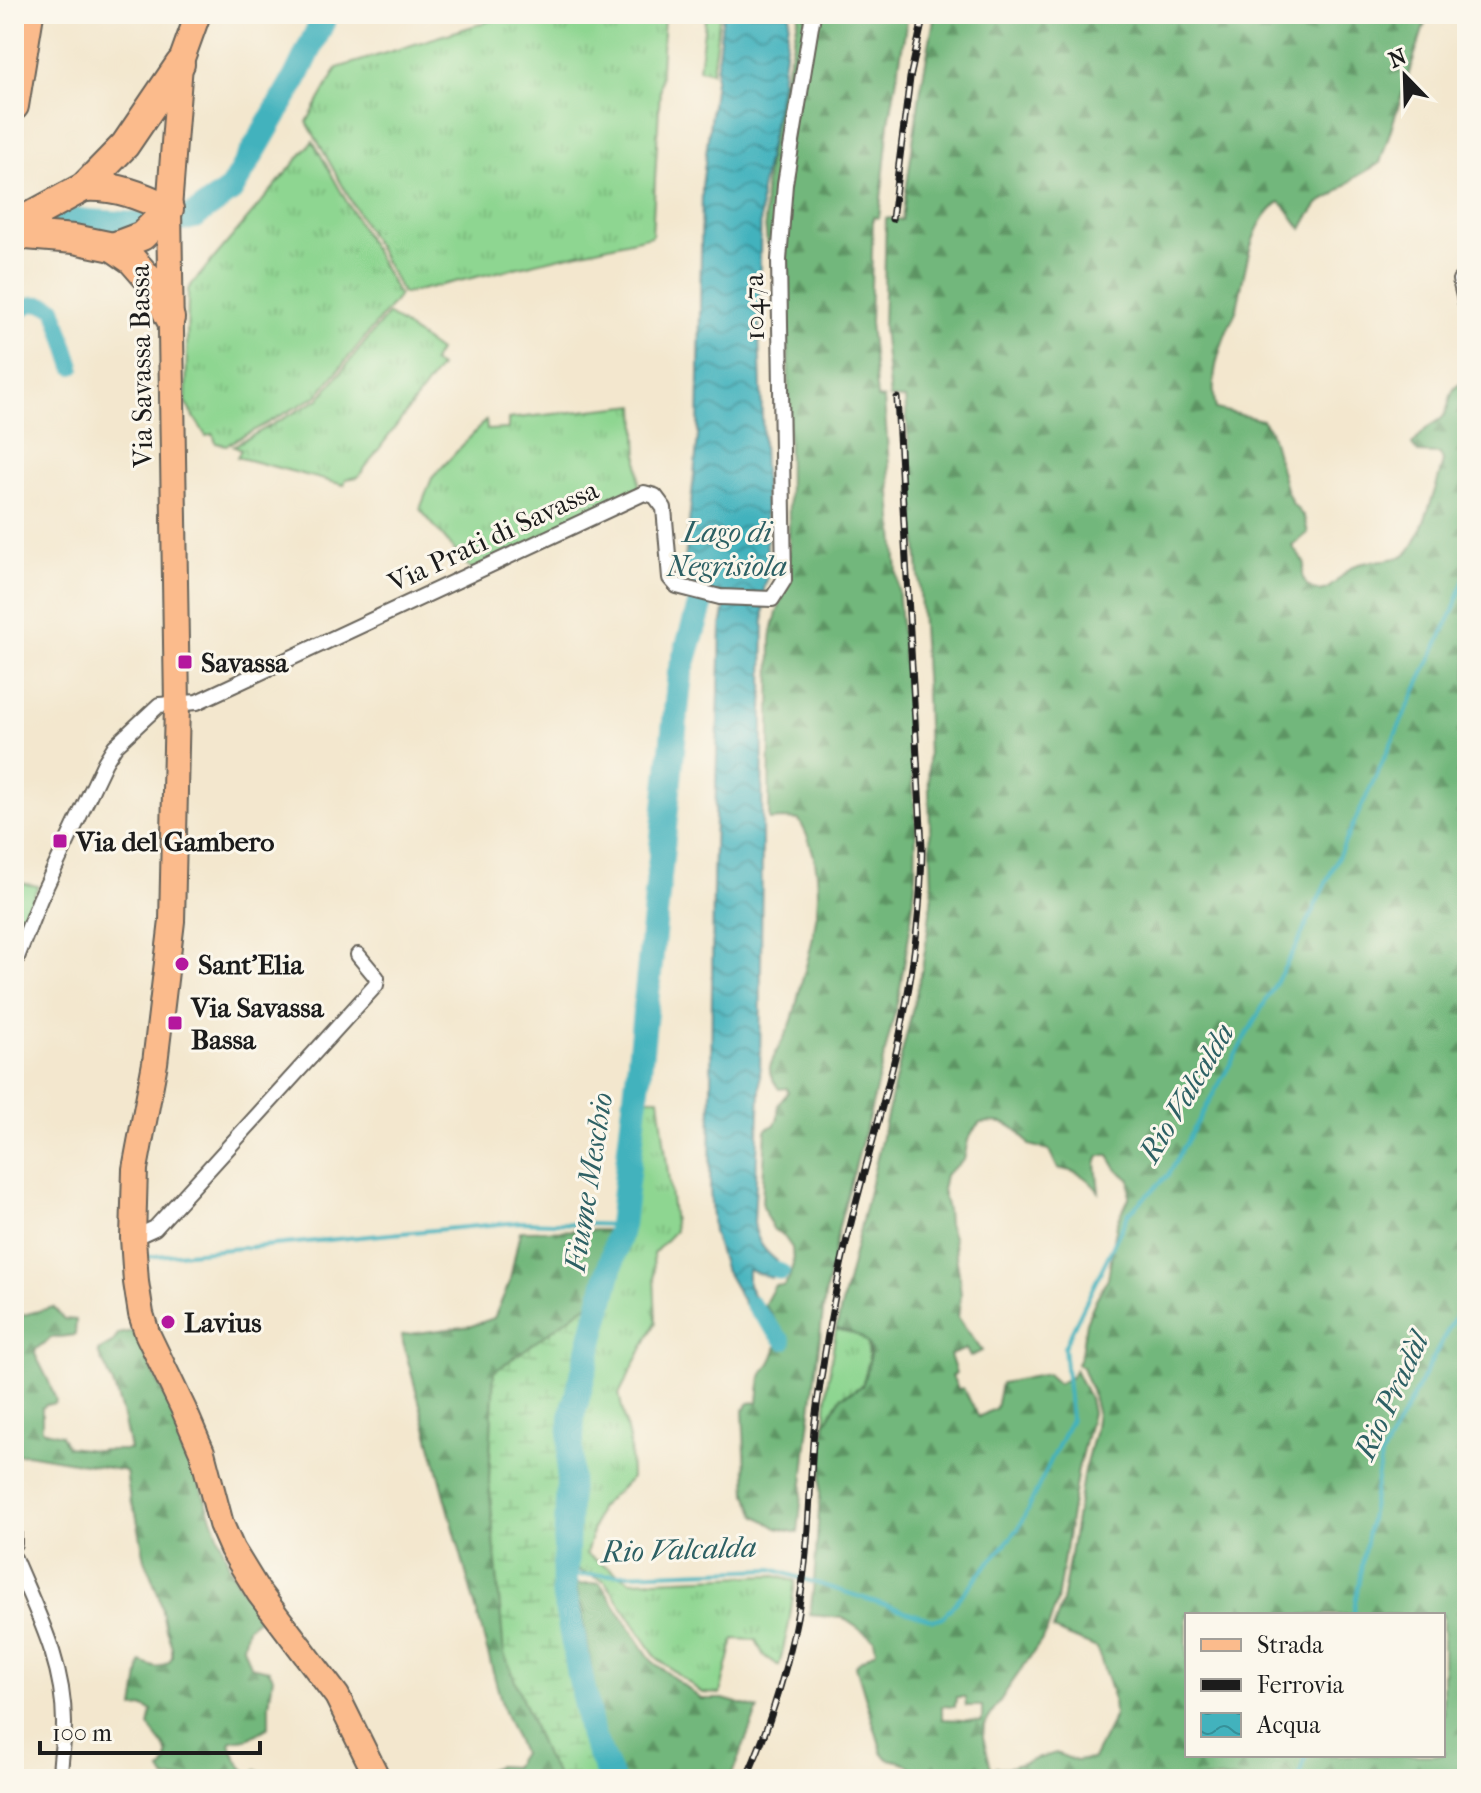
<svg xmlns="http://www.w3.org/2000/svg" width="1481" height="1793" viewBox="0 0 1481 1793" font-family="'IM FELL French Canon',serif">
<defs>
<pattern id="grass-tufts" width="24" height="20" patternUnits="userSpaceOnUse" patternTransform="scale(2)"><rect width="24" height="20" fill="#8ed691"/><path d="M3 7l-1-3M5 7V3M7 7l1-3M15 17l-1-3M17 17v-4M19 17l1-3" fill="none" stroke="#7ab77c"/></pattern>
<pattern id="forest-firs" width="22" height="20" patternUnits="userSpaceOnUse" patternTransform="scale(2)"><rect width="22" height="20" fill="#72b77b"/><path d="M5 1l3.5 6h-7zM16 11l3.5 6h-7z" fill="#5d9464"/></pattern>
<pattern id="wetland-marsh" width="20" height="14" patternUnits="userSpaceOnUse" patternTransform="scale(2)"><rect width="20" height="14" fill="#8ed691"/><path d="M1 5h8M5 5V1M11 12h8M15 12V8" fill="none" stroke="#7ab77c"/></pattern>
<pattern id="water-waves" width="16" height="10" patternUnits="userSpaceOnUse" patternTransform="scale(2)"><rect width="16" height="10" fill="#42b2bd"/><path d="M0 5q4-4 8 0t8 0" fill="none" stroke="#369099"/></pattern>
</defs>
<rect width="100%" height="100%" fill="#fbf7ec"/>
<filter id="ink" filterUnits="userSpaceOnUse"><feTurbulence type="fractalNoise" baseFrequency=".0125" numOctaves="2"/><feDisplacementMap in="SourceGraphic" scale="16" xChannelSelector="R" yChannelSelector="G"/><feConvolveMatrix kernelMatrix="1 2 1 2 8 2 1 2 1" color-interpolation-filters="sRGB"/></filter>
<filter id="wash" filterUnits="userSpaceOnUse"><feTurbulence type="fractalNoise" baseFrequency=".006" numOctaves="4" result="noise"/><feDisplacementMap in="SourceGraphic" scale="32" xChannelSelector="R" yChannelSelector="G"/><feGaussianBlur stdDeviation="1.8" result="paint"/><feColorMatrix in="noise" values="0 0 0 0 0 0 0 0 0 0 0 0 0 0 0 0 0 1.4 0 .05"/><feComposite in="paint" operator="in"/></filter>
<g filter="url(#wash)">
<rect width="100%" height="100%" fill="#f3e7ce"/>
<g fill="url(#grass-tufts)" stroke="#557956" stroke-width="2">
<polygon points="512,14 664,14 652,236 403,294 307,122 337,68"/>
<polygon points="706,14 720,14 712,72 699,69"/>
<polygon points="313,141 399,296 317,396 227,445 216,443 213,434 206,436 186,404 188,289"/>
<polygon points="388,314 439,351 432,363 440,367 358,477 346,479 344,485 237,457 241,450 233,446 319,399"/>
<polygon points="636,405 639,490 472,571 420,509 432,478 486,420 487,430 508,429 508,419"/>
<polygon points="14,882 38,886 14,940"/>
<polygon points="646,1098 659,1098 675,1231 653,1254 656,1322 619,1394 630,1444 631,1479 599,1508 586,1554 631,1581 772,1575 795,1581 789,1624 779,1666 764,1656 756,1640 734,1639 720,1694 702,1693 657,1658 605,1581 573,1569 579,1419 627,1230"/>
<polygon points="836,1329 860,1335 867,1341 869,1360 862,1386 841,1397 825,1424 828,1381"/>
</g>
<g fill="url(#forest-firs)" stroke="#476a4c" stroke-width="2" fill-rule="evenodd">
<path d="M799 14H908L889 123 879 218 873 217 870 322 877 398 884 399 916 826 915 885 910 929 899 995 871 1109 839 1226 825 1296 808 1435 798 1533 777 1528 756 1515 747 1494 743 1411 749 1403 758 1402C759 1394 759 1384 762 1376 765 1368 765 1372 769 1365 782 1342 782 1324 764 1305L775 1285 783 1286 789 1278 793 1264 792 1248 783 1235 774 1230 766 1216 762 1202 766 1129 775 1125 778 1118V1105L788 1092 787 1088 779 1089C775 1083 769 1076 770 1067 771 1060 787 1033 791 1023 796 1010 798 995 802 981 817 928 830 871 799 820L782 819 769 820 771 640C772 624 778 610 783 596 786 589 788 586 789 577L788 261 767 243C756 165 785 89 799 14Z"/>
<path d="M935 14H1428L1380 163 1356 177 1334 195 1319 203 1308 218 1302 229C1293 220 1290 210 1280 202 1249 221 1245 275 1237 308 1235 316 1230 323 1227 331 1217 355 1210 384 1216 409L1262 420 1270 430 1286 489 1292 503 1304 517 1308 533 1292 546 1305 564C1302 573 1301 580 1308 586 1327 602 1340 573 1354 566 1368 559 1397 562 1407 553 1420 542 1439 479 1443 461L1440 454 1418 453 1412 445C1417 440 1421 434 1426 429 1430 425 1438 422 1442 418 1454 404 1445 387 1467 381V1779H999L996 1767H1010L1056 1753 1076 1761 1093 1759 1114 1717 1113 1697 1097 1648 1053 1630 1062 1603 1084 1470 1094 1433 1097 1412 1093 1396 1082 1367 1077 1364 1081 1354 1086 1322 1096 1299 1108 1278 1117 1223 1129 1198 1130 1180 1117 1169 1109 1156H1099L1096 1164 1099 1192C1087 1177 1077 1170 1058 1169L1049 1150 1029 1145C1014 1124 1007 1120 980 1123L973 1131 968 1140 964 1160 945 1175 942 1190 947 1210 948 1224 953 1237 959 1274 961 1296 958 1317 982 1351 970 1357 966 1349 950 1355 956 1373 952 1376 958 1389 963 1388 979 1417 996 1408 1001 1383 1047 1374 1058 1384 1071 1377 1075 1369 1089 1398 1092 1413 1078 1469 1057 1601 1046 1634 1007 1690 984 1726 983 1737 994 1779H921C913 1765 903 1761 888 1759L882 1752 856 1666 860 1661 876 1651 874 1639 843 1618 810 1615 814 1582 825 1424 841 1397 862 1386C874 1350 877 1337 836 1329L922 969 928 930 932 893 930 825 926 693 918 559 905 399 890 398 883 328 886 218 902 220 920 93ZM1187 1615H1443V1755H1187ZM956 1697H965L966 1706H982V1721L942 1719V1706L955 1707Z"/>
<polygon points="611,1230 603,1264 590,1303 494,1373 489,1481 504,1653 546,1758 560,1779 468,1779 468,1777 497,1766 513,1767 522,1753 504,1712 401,1335 471,1326 494,1318 509,1284 520,1231"/>
<path d="M53 1307 64 1319 76 1320 75 1335 51 1338 36 1349 35 1354 48 1380 56 1400 55 1403 46 1405 42 1408V1430L61 1435 67 1447 94 1450H130C125 1424 120 1399 109 1375 106 1366 100 1360 98 1351L112 1343 119 1334 133 1331 177 1421 231 1570 237 1582 263 1615 247 1627 243 1646 250 1666 269 1670 273 1677 269 1704V1727L248 1739 232 1741 230 1744C233 1755 240 1767 250 1774L257 1770 280 1779H166L161 1771C177 1752 159 1742 149 1726L152 1711 144 1707 134 1708 141 1662 157 1668 169 1662 172 1657V1647L166 1630 159 1597 145 1560 136 1513 130 1501 126 1471 27 1454 14 1455V1321L23 1315Z"/>
<polygon points="600,1583 652,1661 701,1699 723,1699 758,1709 730,1779 621,1779 623,1777 600,1731 588,1645 576,1585"/>
</g>
<polygon fill="url(#wetland-marsh)" stroke="#557956" stroke-width="2" points="590,1303 562,1419 556,1602 586,1746 601,1779 560,1779 546,1758 504,1653 489,1481 494,1372"/>
<path fill="url(#water-waves)" stroke="#2f676c" stroke-width="2" d="M723 14H790L780 91 761 191 759 332 768 577 764 589 760 1093 754 1223C757 1241 763 1250 777 1261L771 1278 748 1270V1285L757 1302 746 1307 724 1268 713 1232 710 1189 713 881 721 627 727 595 687 584 690 571 684 570 698 436 702 187Z"/>
<g fill="none" stroke-linecap="round" stroke-linejoin="round">
<g stroke="#42b2bd" stroke-width="4">
<polyline points="145,1257 520,1222 621,1225"/>
<polyline points="565,1576 772,1569 933,1620 943,1617 1018,1529 1071,1419 1064,1347 1129,1213 1168,1175 1296,947 1453,611 1467,571"/>
<polyline points="1353,1615 1381,1457 1467,1294"/>
<polyline points="1298,1779 1306,1755"/>
</g>
<g stroke="#42b2bd" stroke-width="16">
<path d="M14 316C29 303 36 300 54 308L73 367"/>
<polyline points="774,1269 782,1272"/>
<polyline points="752,1304 784,1342"/>
</g>
<g stroke="#42b2bd" stroke-width="26">
<polyline points="182,219 194,216 231,190 296,77 326,14"/>
<polyline points="59,220 153,226"/>
<polyline points="611,1779 592,1736 564,1592 572,1417 621,1225 639,1070 680,673 702,599 709,566"/>
</g>
</g>
</g>
<g filter="url(#ink)">
<g fill="none" stroke-linecap="round" stroke-linejoin="round">
<g stroke="#67635a" stroke-width="18">
<g id="street">
<polyline points="1460,280 1467,309"/>
<polyline points="14,965 40,899 105,762 115,746 159,705 197,702 644,493 655,496 664,508 670,578 677,586 720,597 772,599 784,580 779,260 785,184 813,14"/>
<polyline points="133,1238 155,1228 376,985 377,978 358,955"/>
<polyline points="14,1502 14,1544"/>
<path d="M14 1558C37 1613 64 1662 64 1723 64 1742 60 1760 60 1779"/>
</g>
</g>
<g stroke="#67635a" stroke-width="28">
<polyline id="primary" points="198,14 180,64 169,209 177,704 172,921 155,1063 135,1169 133,1238 136,1282 141,1314 147,1333 184,1410 202,1452 221,1524 232,1549 259,1593 337,1696 378,1779"/>
</g>
<g stroke="#67635a" stroke-width="32">
<g id="highway">
<polyline points="14,106 29,14"/>
<path d="M84 187C116 185 142 196 169 209L142 236 113 247"/>
<polyline points="14,225 84,187 125,145 180,64"/>
<polyline points="14,234 74,239 113,247 132,260 153,284 170,318"/>
</g>
</g>
<use href="#street" stroke="#fff" stroke-width="14"/>
<use href="#primary" stroke="#fbbb8c" stroke-width="24"/>
<use href="#highway" stroke="#fbbb8c" stroke-width="28"/>
<g stroke="#1c1c1c" stroke-width="7">
<g id="rail">
<polyline points="892,219 910,78 924,14"/>
<path d="M746 1779C776 1712 797 1637 805 1563 810 1519 810 1475 814 1430 820 1378 829 1326 839 1275 854 1201 877 1130 895 1057 911 988 921 918 922 847L897 398"/>
</g>
</g>
<use href="#rail" stroke="#fbf7ec" stroke-width="4" stroke-dasharray="12" stroke-linecap="butt"/>
</g>
</g>
<g fill="#b5179e" stroke="#fbf7ec" stroke-width="3">
<rect x="177" y="654" width="16" height="16" rx="4"/>
<rect x="52" y="833" width="16" height="16" rx="4"/>
<circle cx="182" cy="964" r="8"/>
<rect x="167" y="1015" width="16" height="16" rx="4"/>
<circle cx="168" cy="1322" r="8"/>
</g>
<g text-anchor="middle" dominant-baseline="central" stroke-width="6" stroke-linejoin="round" paint-order="stroke">
<g font-size="28" fill="#1c1c1c" stroke="#fbf7ec">
<text transform="translate(754 307) rotate(-91)">1047a</text>
<text transform="translate(141 366) rotate(-91)">Via Savassa Bassa</text>
<text transform="translate(493 536) rotate(-25)">Via Prati di Savassa</text>
</g>
<g font-size="28" font-weight="bold" fill="#1c1c1c" stroke="#fbf7ec" text-anchor="start">
<text x="201" y="662">Savassa</text>
<text x="76" y="841">Via del Gambero</text>
<text x="198" y="964">Sant'Elia</text>
<text x="191" y="1007">Via Savassa<tspan x="191" dy="32">Bassa</tspan></text>
<text x="184" y="1322">Lavius</text>
</g>
<g font-size="30" font-style="italic" fill="#2d6064" stroke="#fbf7ec">
<text x="727" y="532">Lago di<tspan x="727" dy="34">Negrisiola</tspan></text>
<text transform="translate(1187 1093) rotate(-59)">Rio Valcalda</text>
<text transform="translate(589 1182) rotate(-81)">Fiume Meschio</text>
<text transform="translate(1392 1396) rotate(-65)">Rio Pradàl</text>
<text transform="translate(679 1550) rotate(-2)">Rio Valcalda</text>
</g>
</g>
<rect width="1481" height="1793" fill="none" stroke="#fbf7ec" stroke-width="48"/>
<rect x="1185" y="1613" width="260" height="144" fill="#fbf7ec" stroke="#a29f99" stroke-width="2"/>
<rect x="1201" y="1639" width="40" height="12" fill="#fbbb8c" stroke="#a29f99" stroke-width="2"/>
<text x="1257" y="1653" font-size="24" fill="#1c1c1c">Strada</text>
<rect x="1201" y="1679" width="40" height="12" fill="#1c1c1c" stroke="#a29f99" stroke-width="2"/>
<text x="1257" y="1693" font-size="24" fill="#1c1c1c">Ferrovia</text>
<rect x="1201" y="1713" width="40" height="24" fill="url(#water-waves)" stroke="#a29f99" stroke-width="2"/>
<text x="1257" y="1733" font-size="24" fill="#1c1c1c">Acqua</text>
<g transform="translate(1405 76) rotate(337)" stroke="#fbf7ec" stroke-width="6" paint-order="stroke">
<path d="M0-6L14 30L0 20L-14 30Z" fill="#1c1c1c"/>
<text y="-12" font-size="22" font-weight="bold" text-anchor="middle" fill="#1c1c1c">N</text>
</g>
<path d="M40 1741v12h220v-12" fill="none" stroke="#1c1c1c" stroke-width="4"/>
<text x="52" y="1741" font-size="24" fill="#1c1c1c" stroke="#fbf7ec" stroke-width="6" paint-order="stroke">100 m</text>
</svg>
